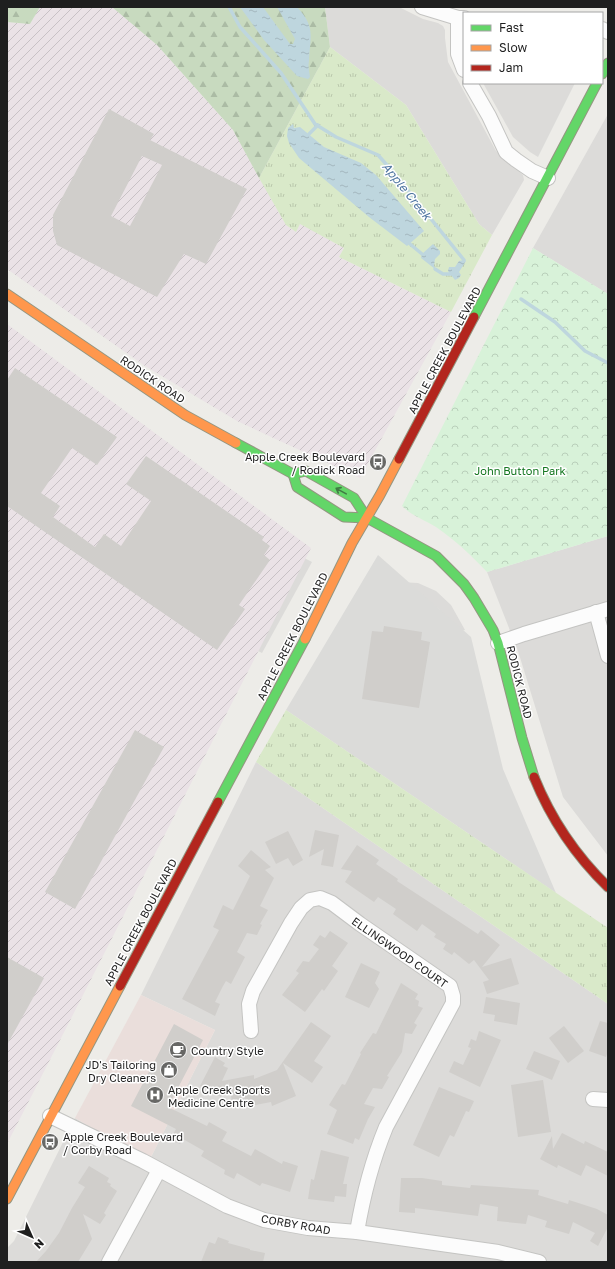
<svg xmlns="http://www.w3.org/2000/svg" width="615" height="1269" viewBox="0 0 615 1269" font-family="'Golos Text',sans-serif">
<defs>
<pattern id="industrial-furrows" width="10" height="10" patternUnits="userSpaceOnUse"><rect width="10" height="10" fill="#eae2e6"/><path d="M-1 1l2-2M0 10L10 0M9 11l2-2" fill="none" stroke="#c8c1c5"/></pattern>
<pattern id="grass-tufts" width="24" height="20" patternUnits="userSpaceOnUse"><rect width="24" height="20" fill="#d9e9c9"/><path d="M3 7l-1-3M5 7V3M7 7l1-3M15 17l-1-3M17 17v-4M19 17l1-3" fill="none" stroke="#bac7ac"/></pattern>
<pattern id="forest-firs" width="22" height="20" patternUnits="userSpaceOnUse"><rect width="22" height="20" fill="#c8dabf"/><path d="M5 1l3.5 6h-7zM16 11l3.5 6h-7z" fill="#abbba4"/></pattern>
<pattern id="park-crowns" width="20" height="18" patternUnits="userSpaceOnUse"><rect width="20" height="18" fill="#d8f2d9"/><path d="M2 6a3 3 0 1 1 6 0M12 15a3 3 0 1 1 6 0" fill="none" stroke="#b9cfba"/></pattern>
<pattern id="water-ripples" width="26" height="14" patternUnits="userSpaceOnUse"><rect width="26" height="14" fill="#bed6de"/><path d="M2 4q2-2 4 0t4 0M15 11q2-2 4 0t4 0" fill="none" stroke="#a3b7be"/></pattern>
</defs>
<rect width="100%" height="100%" fill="#edece8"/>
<g fill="#dcdbd9">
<polygon points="325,7 399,7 423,19 438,23 443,26 445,30 445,38 448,62 496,151 523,175 524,180 492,235 479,224 406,105 330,47"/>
<polygon points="483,83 575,83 538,157 530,152 513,137"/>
<polygon points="608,114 608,294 533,248"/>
<polygon points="608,536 608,856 563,797 518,651 487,572"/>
<polygon points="291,551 312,562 262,653 249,646"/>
<polygon points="399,582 418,583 436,591 451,605 465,630 456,633 439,609 417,592"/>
<polygon points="256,762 608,1004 608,1262 7,1262 7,1248 14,1241 75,1118 149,1161 215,1030 141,995"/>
</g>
<polygon fill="#eadedb" points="141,995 215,1030 149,1161 75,1118"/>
<g fill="url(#industrial-furrows)">
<polygon points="40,7 112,7 157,45 233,130 286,225 296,232 300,223 344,248 339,257 451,312 360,478 237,421 145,366 7,269 7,22 30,24"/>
<polygon points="7,324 311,548 7,1144"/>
</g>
<polygon fill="#dbdbd9" points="378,555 471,637 503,769 556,893 286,710"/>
<g fill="url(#grass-tufts)">
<polygon points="330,47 406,105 479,224 492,235 451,312 339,257 344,248 300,224 296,232 286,225 259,178"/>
<polygon points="286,710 608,928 608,1004 256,762"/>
</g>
<g fill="url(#forest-firs)">
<polygon points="7,7 40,7 30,24 7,22"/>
<polygon points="112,7 325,7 330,47 259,178 233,130 157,45"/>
</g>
<path fill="url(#park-crowns)" d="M533 248 608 294V536L487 572C471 555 455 540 436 527 425 520 412 516 402 506Z"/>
<g fill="url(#water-ripples)">
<path d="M240 7H263L290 44H293L295 39 277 7H297C316 27 310 36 309 61 308 66 309 71 310 77L308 79 297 76 264 40Z"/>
<polygon points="293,124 294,128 300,127 324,147 361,163 376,175 424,231 407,246 369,217 299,158 289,143 287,136 288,128"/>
<polygon points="433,244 440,251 440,254 435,259 434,266 436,269 435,269 421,258 422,254"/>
<polygon points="464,260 466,261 459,272 461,275 459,278 455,280 448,271 449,267 455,267 459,261"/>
</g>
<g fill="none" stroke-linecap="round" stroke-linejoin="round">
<g stroke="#bed6de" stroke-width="3.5">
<polyline points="229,7 240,27 281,73 315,124 336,137 378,155 394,173 464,260"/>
<polyline points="309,134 318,125"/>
<polyline points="410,244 422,254"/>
<polyline points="435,269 443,274 451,274"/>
<polyline points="521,299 555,322 585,351 608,363"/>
</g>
</g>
<g fill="#d0cecb" fill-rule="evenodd">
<path d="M109 109 154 134 150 140 247 189 206 264 184 254 157 297 57 245 53 231V215ZM142 156 162 165 130 226 111 216Z"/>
<polygon points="15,368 117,437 97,465 72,448 41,493 60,506 53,517 95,547 104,534 121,546 151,501 126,484 146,456 264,537 262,540 270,546 264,555 270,560 239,605 245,609 217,650 7,506 7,380"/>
<polygon points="384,626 422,632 421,640 430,642 419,708 362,699 372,631 383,632"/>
<polygon points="135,730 164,747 75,909 45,892"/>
<polygon points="315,830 339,835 333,867 321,865 324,849 309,857"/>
<polygon points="288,831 303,860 293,866 288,858 276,864 265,842"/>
<polygon points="357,845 379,860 376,864 398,879 397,881 478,934 481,930 500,945 482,967 511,958 519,984 487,994 483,982 489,980 474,960 469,964 454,952 452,955 443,949 446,944 434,937 436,934 422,924 417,931 393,914 396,909 378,897 374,902 345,882 352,871 341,869"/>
<polygon points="251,850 271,867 265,870 274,878 260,906 268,910 260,924 262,925 257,935 247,933 237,952 245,957 231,984 226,981 223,986 215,1002 220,1004 215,1016 182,999 219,930 213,927 223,905 233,910 250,876 238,866"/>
<polygon points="330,931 348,943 332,966 338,971 324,991 322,989 305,1012 282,995 299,973 296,971 303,961 309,962 319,949 313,945 320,935 325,938"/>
<polygon points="7,957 44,978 7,1045"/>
<polygon points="361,963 380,972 375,983 379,989 369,1008 345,997"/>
<polygon points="401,983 418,994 415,999 419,1001 418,1006 423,1008 414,1023 417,1025 412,1034 405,1033 402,1052 387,1076 389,1077 382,1089 373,1088 364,1104 375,1107 368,1119 359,1140 355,1138 353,1144 327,1134 337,1110 329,1105 342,1084 345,1085 361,1054 360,1053 373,1033 376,1034"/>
<polygon points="486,997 520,1003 517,1025 494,1021 495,1015 483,1013"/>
<polygon points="600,1021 608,1023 608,1051 606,1057 589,1051"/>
<polygon points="311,1022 331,1036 314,1061 323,1067 312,1083 283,1063 296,1096 272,1106 271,1102 233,1109 229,1082 221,1097 200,1086 215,1057 225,1063 223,1066 228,1068 222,1081 254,1075 254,1079 277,1070"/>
<polygon points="174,1024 203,1040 168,1107 207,1126 209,1122 227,1132 222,1141 251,1156 255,1149 282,1164 283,1161 298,1166 290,1192 262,1183 260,1186 237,1173 234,1179 224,1174 225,1170 201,1156 204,1151 183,1139 180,1144 170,1140 176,1129 131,1106"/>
<polygon points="564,1026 584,1051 568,1063 549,1038"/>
<polygon points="479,1031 501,1040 480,1087 449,1072 454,1061 463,1065 471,1048 468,1047 471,1039 476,1041"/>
<polygon points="534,1051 560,1061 552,1080 526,1069"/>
<polygon points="543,1080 551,1132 518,1137 511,1085"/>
<polygon points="439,1087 474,1101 469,1112 466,1111 454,1137 450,1135 439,1157 413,1145"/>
<polygon points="562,1133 584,1144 585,1141 608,1152 608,1176 586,1165 581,1176 558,1165 557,1168 540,1159 552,1136 553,1149"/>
<polygon points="321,1150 349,1157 343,1184 347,1184 346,1197 335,1196 334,1202 308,1199 311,1179 314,1180"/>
<polygon points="89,1166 109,1178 107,1182 111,1184 110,1186 117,1191 104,1213 106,1215 100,1224 83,1214 92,1239 78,1262 36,1262 46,1251 59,1233 72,1208 85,1187 78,1183"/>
<polygon points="401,1178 422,1178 442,1181 442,1185 470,1188 471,1185 539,1190 538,1195 568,1204 569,1200 597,1209 608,1215 608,1227 598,1246 590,1241 595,1233 573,1222 569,1234 545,1227 547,1221 528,1215 526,1224 497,1221 498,1207 480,1204 478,1216 415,1208 415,1213 399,1212"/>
<polygon points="218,1237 229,1241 228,1243 250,1249 250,1250 265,1253 263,1262 201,1262 209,1242 215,1244"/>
</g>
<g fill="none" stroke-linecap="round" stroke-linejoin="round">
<g stroke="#c4c4c2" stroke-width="16">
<g id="street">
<polyline points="422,7 458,18 464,18"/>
<polyline points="458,18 458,54 464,70"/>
<polyline points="602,29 608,32"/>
<polyline points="470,83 489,116 506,152 516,160 532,171 548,178"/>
<polyline points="596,612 608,656"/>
<polyline points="498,643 524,634 608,609"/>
<path d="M251 1031 249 1004 253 991 291 923 301 908 310 900 320 898 332 903 360 924 450 986 453 996V1003L386 1127C372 1161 363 1196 357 1232"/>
<polyline points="593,1099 608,1100"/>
<polyline points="50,1116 143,1161 227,1206 264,1220 308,1228 357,1232 498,1252 539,1262"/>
<polyline points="109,1262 159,1170"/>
</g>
</g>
<g stroke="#949681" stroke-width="11">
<g id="fast">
<polyline points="602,74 608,63"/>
<polyline points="474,317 597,83"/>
<polyline points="236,443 293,474 306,471 354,498 367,518"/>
<polyline points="293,474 297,487 344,517 367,518 436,556 464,584 474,598 493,630 498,643 522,738 534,777"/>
<polyline points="218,802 305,639"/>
</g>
</g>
<g stroke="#949681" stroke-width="11">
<g id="slow">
<polyline points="7,294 185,415 236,443"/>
<polyline points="305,639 352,543 380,495 399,459"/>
<polyline points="7,1199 120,986"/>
</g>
</g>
<g stroke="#949681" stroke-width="11">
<g id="jam">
<polyline points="399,459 474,317"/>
<path d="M534 777C551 819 575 855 608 887"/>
<polyline points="120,986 218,802"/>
</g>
</g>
<use href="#street" stroke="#fcfcfc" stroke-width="14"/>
<use href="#fast" stroke="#63d668" stroke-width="9"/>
<use href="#slow" stroke="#ff974d" stroke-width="9"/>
<use href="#jam" stroke="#b3261e" stroke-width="9"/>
</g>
<defs><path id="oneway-shaft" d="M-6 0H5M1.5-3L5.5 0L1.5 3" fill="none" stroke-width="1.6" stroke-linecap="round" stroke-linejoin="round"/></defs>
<use stroke="#417a44" href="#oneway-shaft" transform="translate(341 491) rotate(-151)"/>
<defs>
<g id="bus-disc" transform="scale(0.9)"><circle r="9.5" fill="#676765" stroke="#fff"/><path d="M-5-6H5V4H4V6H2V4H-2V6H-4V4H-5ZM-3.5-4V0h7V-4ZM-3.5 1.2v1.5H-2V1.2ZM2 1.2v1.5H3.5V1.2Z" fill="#fff"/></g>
<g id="cafe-disc" transform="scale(0.9)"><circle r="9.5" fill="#676765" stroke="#fff"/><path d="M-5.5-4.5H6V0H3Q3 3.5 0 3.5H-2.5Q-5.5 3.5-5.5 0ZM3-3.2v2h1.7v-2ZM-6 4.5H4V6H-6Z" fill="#fff"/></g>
<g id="shop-disc" transform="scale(0.9)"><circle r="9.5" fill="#676765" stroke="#fff"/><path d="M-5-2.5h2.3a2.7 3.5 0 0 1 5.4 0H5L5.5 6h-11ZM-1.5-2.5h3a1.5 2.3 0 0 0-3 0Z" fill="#fff"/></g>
<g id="hospital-disc" transform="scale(0.9)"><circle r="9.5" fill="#676765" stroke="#fff"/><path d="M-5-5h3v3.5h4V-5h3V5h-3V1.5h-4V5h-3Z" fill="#fff"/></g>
</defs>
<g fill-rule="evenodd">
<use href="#bus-disc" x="378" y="462"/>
<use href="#cafe-disc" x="178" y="1050"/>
<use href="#shop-disc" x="169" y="1070"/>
<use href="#hospital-disc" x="155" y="1095"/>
<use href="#bus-disc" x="50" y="1142"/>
</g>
<g text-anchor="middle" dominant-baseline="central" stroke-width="3" stroke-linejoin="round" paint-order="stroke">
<g font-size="11" fill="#1f1f1f" stroke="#fff">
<text transform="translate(444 350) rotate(-62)">APPLE CREEK BOULEVARD</text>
<text transform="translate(153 379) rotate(34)">RODICK ROAD</text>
<text transform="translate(292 636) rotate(-63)">APPLE CREEK BOULEVARD</text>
<text transform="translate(520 682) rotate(76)">RODICK ROAD</text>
<text transform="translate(140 922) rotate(-62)">APPLE CREEK BOULEVARD</text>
<text transform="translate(400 952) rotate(35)">ELLINGWOOD COURT</text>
<text transform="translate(296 1224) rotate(10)">CORBY ROAD</text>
</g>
<g font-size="11" fill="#1f1f1f" stroke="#fff" text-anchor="start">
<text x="365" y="456" text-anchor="end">Apple Creek Boulevard<tspan x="365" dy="13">/ Rodick Road</tspan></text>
<text x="191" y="1050">Country Style</text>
<text x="156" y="1064" text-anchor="end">JD's Tailoring<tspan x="156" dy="13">Dry Cleaners</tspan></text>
<text x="168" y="1089">Apple Creek Sports<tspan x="168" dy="13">Medicine Centre</tspan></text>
<text x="63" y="1136">Apple Creek Boulevard<tspan x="63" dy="13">/ Corby Road</tspan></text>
</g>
<g font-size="11" fill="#147720" stroke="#fff">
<text x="520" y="470">John Button Park</text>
</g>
<g font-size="12" font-style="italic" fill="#4f75a1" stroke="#fff">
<text transform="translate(407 191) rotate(51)">Apple Creek</text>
</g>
</g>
<rect width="615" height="1269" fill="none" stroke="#1f1f1f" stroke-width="16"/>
<rect x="463" y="12" width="140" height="72" fill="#ffffff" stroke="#a5a5a5"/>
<rect x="471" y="25" width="20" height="6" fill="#63d668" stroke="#a5a5a5"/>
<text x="499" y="32" font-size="12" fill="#1f1f1f">Fast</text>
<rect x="471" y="45" width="20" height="6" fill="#ff974d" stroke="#a5a5a5"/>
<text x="499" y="52" font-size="12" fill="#1f1f1f">Slow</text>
<rect x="471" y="65" width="20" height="6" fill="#b3261e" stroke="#a5a5a5"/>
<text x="499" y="72" font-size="12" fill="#1f1f1f">Jam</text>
<g transform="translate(32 1237) rotate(135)" stroke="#ffffff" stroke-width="3" paint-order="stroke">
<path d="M0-3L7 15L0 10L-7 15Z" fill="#1f1f1f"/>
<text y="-6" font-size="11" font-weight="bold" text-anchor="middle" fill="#1f1f1f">N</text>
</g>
</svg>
